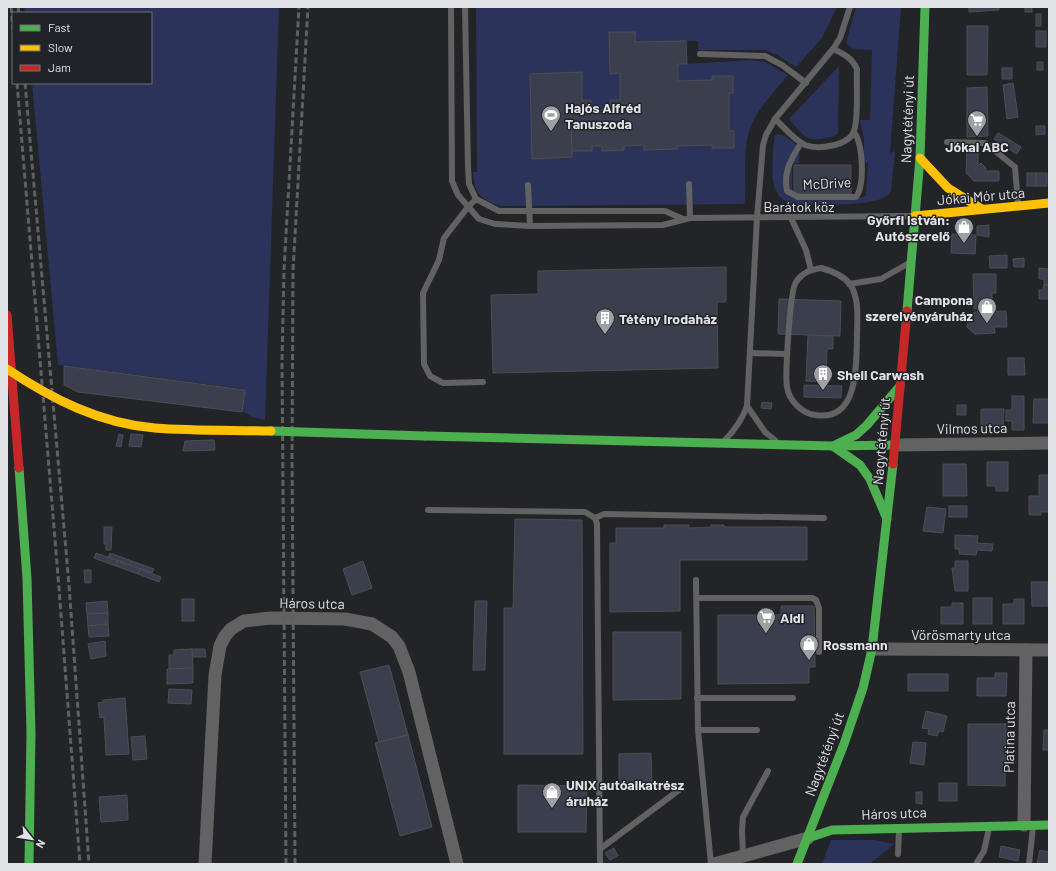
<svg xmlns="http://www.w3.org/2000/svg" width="1056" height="871" viewBox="0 0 1056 871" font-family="Barlow,sans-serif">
<rect width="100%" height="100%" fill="#232427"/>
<g fill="#2b335a">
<polygon points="24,7 279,7 265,420 252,417 242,411 245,389 58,365 32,83 151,83 151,13 25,13"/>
<path d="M476 7H837L822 38 796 67 777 55 765 50H698V41H686L687 64 750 60 765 62 788 75C774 92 756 110 749 131 743 152 746 178 745 200L744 204 501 206C481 200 474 194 473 172H477Z"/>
<path d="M856 7H901L890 153 895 151 891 191C885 209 809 204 791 204 769 196 772 171 773 152 774 146 773 139 776 134 783 133 797 143 799 150 800 154 799 160 799 163L792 164V194L795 199H855L863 197 866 195 868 162 864 164V139L860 120H870L872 50 853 49 846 43Z"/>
<path d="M839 66 838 133C834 137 831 137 826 138 805 143 802 133 789 119Z"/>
<polygon points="831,840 875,840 894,844 870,864 822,864"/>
</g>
<g fill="#3b3e4d" stroke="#4d4e51">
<polygon points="969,7 999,7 999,10 969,12"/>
<rect x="1025" y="7" width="7" height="5"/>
<rect x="1036" y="14" width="5" height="12"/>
<polygon points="967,26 988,26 987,75 967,75"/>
<rect x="1036" y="31" width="10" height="16"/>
<polygon points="609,32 635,32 635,42 686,41 687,64 678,64 678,81 712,80 712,76 733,76 733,93 729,93 729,131 734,131 734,148 712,148 712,145 677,146 677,149 644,150 644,145 624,146 624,150 602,151 602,146 592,146 592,151 571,151 571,112 582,112 582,100 591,100 591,110 611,110 610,100 620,100 620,73 610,74"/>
<rect x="1037" y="62" width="6" height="8"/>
<rect x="1002" y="68" width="10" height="11"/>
<polygon points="582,72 582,112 571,112 572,157 532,159 530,74"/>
<polygon points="1013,83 1018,117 1007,119 1003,85"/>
<polygon points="987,87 988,136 967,137 967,88"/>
<polygon points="1036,126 1045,126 1045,134 1036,135"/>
<polygon points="998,133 1010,140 1005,147 994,139"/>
<polygon points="1010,140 1021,147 1017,154 1005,147"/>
<polygon points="967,149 978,149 978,164 979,165 981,163 986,168 985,171 999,171 999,181 974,181 966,173"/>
<rect x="794" y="165" width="57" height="29"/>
<rect x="1027" y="173" width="9" height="13"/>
<rect x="1036" y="173" width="11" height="13"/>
<polygon points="989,225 989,237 977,235 977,226"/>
<polygon points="952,234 976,235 975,254 951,253"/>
<polygon points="1007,255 1007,268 990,268 989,256"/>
<polygon points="1024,258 1024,267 1014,267 1013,259"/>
<polygon points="726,267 726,302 717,302 718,368 493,373 491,295 538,294 538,271"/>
<polygon points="1039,268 1049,269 1049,285 1044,285 1044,279 1039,279"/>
<polygon points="973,274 996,274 996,293 992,293 992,308 974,309"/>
<polygon points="1044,285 1049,285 1049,299 1039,299 1039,290 1043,290"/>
<polygon points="779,299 841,301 840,336 778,334"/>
<polygon points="1006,311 1007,327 994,327 995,333 975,334 967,327 969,316 974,312"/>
<polygon points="808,335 833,336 833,349 827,349 826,382 806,381"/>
<polygon points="1008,358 1024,358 1025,375 1008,375"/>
<polygon points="64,366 245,390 242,412 78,392 64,385"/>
<polygon points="804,385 842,386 841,398 804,397"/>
<polygon points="1012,396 1024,396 1024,430 1012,430 1012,421 1006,421 1006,410 1012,410"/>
<polygon points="1034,399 1049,399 1049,423 1033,423"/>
<polygon points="762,402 772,403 771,409 761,408"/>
<rect x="957" y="405" width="9" height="10"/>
<polygon points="981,409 1004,409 1003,428 981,428"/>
<polygon points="119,434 123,435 121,447 116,446"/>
<polygon points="131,434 143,435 141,447 129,446"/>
<polygon points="214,440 215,450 183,451 185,441"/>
<polygon points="987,462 1008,462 1008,491 996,491 996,486 987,486"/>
<polygon points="943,464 966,464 967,496 943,496"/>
<polygon points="1039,475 1049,475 1049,512 1041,512 1041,515 1029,515 1029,496 1039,496"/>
<rect x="949" y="506" width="18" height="11"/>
<polygon points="927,507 946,509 943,533 923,531"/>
<polygon points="515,519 582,520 583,754 504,754 504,608 513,608"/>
<polygon points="664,525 689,525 689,528 711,527 711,525 724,525 724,527 807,527 807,560 680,560 680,611 610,612 610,543 616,543 616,528 664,528"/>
<polygon points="104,527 112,527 111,550 106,550 106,544 104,544"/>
<polygon points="955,535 978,536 977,543 993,544 992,551 977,550 976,555 959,554 959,549 955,549"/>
<polygon points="96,553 118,561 116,566 94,558"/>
<polygon points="110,553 132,561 130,565 108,557"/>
<polygon points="118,561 140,569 138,574 116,566"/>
<polygon points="132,561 154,569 152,573 130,565"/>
<polygon points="363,561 372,588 352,595 343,569"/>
<polygon points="955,561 968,561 968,591 955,591 952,568 955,568"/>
<polygon points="140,569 161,577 159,582 138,574"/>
<polygon points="84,570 91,570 91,583 85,583"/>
<polygon points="1031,582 1048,582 1048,606 1032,606"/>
<rect x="973" y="598" width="19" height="26"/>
<rect x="182" y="599" width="12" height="22"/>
<polygon points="1014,599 1024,599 1024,624 1003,624 1003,604 1014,604"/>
<polygon points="107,601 108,613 87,614 86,603"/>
<polygon points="475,601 487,601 485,670 473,670"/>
<polygon points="952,603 963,603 963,624 941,624 941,607 952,607"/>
<polygon points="781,606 814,606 815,667 809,667 809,683 718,684 718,615 781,615"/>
<polygon points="108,613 108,624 88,626 87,614"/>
<polygon points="108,624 109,636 89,637 88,626"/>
<polygon points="613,632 681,632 681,699 613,700"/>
<polygon points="105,641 106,656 91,659 88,644"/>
<polygon points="192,649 205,649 206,657 192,657"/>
<polygon points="192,649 193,668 169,669 169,655 174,655 174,650"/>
<polygon points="389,665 408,735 379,742 360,672"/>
<polygon points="193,668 193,683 167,684 167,669"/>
<polygon points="995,673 1007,673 1006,696 977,696 977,678 995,678"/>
<rect x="908" y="674" width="40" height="17"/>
<polygon points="169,689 192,690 191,704 168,703"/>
<polygon points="125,698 129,754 106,755 104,717 100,718 98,703 103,702 103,700"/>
<polygon points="926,711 947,716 943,732 939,731 937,736 928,734 929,729 922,728"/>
<polygon points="968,724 1006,724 1005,786 968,785"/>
<polygon points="1044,730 1049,730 1049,750 1043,750"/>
<polygon points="408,735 432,827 400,836 375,743"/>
<polygon points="145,736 147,759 133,760 131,737"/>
<polygon points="913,742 926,743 924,765 910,763"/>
<polygon points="651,753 652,787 619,787 619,754"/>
<rect x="939" y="783" width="18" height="18"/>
<polygon points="518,785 587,786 586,832 518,832"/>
<polygon points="916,792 922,792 922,804 916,803"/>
<polygon points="127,795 128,820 101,822 99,797"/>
<polygon points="1001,846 1020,850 1018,861 999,857"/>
<polygon points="614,848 618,856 610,860 605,853"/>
<polygon points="1040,850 1049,852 1049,864 1037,864"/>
</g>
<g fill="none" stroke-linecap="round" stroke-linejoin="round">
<g stroke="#616261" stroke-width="6">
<polyline points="451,7 452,181 458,195 479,219 495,224 530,226 663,225 690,218 912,216"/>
<polyline points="465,7 468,167 469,184 476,199"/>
<polyline points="700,54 765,56 782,65 806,83"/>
<path d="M775 119C784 127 794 140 805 145 818 150 849 146 854 131 859 117 856 85 857 69 852 58 844 54 833 49"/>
<polyline points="947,142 985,143 1015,167 1018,204"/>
<path d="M801 143C791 159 783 172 787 191L798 197H856C865 185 863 144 854 132"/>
<polyline points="689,184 690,218"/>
<polyline points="528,185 530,226"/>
<polyline points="476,199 468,207 444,238 439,260 423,293 424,364 430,376 443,383 483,382"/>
<polyline points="476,199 499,211 665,211 683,219"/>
<polyline points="791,218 806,250 811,270"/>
<path d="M821 268C832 271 843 275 850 284 860 299 857 320 857 337 856 365 859 422 815 415 801 413 789 400 787 387 785 374 790 290 796 282 803 272 810 270 821 268Z"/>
<polyline points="849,284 881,279 909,263"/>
<polyline points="750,353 787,354"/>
<polyline points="747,406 765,432 775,440"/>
<path d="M725 440C735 430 742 420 747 406L757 218 763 145 766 135 775 119 833 49 840 38 850 7"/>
<polyline points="428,510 585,512 595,518 597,524 600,864"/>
<polyline points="595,518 604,514 824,518"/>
<polyline points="696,580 698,730 711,864"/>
<polyline points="697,598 812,598 816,600 819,608 819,652"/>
<polyline points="697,698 793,698"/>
<polyline points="698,730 757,730"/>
<polyline points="600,849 679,790"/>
<polyline points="898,854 899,830"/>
<polyline points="743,856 742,830 743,817 768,771"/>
<polyline points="976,864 984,851 989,828"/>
<polyline points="1029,864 1033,827"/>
</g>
<g stroke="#616261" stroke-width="13">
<polyline points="895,445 1049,443"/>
<polyline points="872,649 1049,650"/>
<polyline points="1024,825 1026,650"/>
<polyline points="205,864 215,675 220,646 225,636 231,629 244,621 271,618 345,619 372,624 392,637 399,646 409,672 457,864"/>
<polyline points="714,864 808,838"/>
</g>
<g stroke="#4caf50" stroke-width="9">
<polyline points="907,311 920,158 925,7"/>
<polyline points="425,436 833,446 895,445"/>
<polyline points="837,444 856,435 867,425 900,386"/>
<polyline points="833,446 860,465 870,479 887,519"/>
<polyline points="19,468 27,579 31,733 29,864"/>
<polyline points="808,838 832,830 1049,825"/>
<polyline points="797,864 844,744 863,688 872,649 893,464"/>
</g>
<g stroke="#ffc107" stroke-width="9">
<polyline points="920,158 948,188 982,209"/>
<polyline points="915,216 1049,203"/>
</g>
<g stroke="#c62828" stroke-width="9">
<polyline points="7,315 19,468"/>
<polyline points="893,464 907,311"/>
</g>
<g stroke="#5f6062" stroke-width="3" stroke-dasharray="6 3" stroke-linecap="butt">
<polyline points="11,7 13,30"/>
<polyline points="18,7 19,13"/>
<polyline points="17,83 59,588 80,864"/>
<polyline points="25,83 69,585 89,864"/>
<polyline points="286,864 282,362 284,270 299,7"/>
<polyline points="295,864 292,457 293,270 308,7"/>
</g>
<polyline stroke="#4caf50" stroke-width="9" points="271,431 425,436"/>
<path stroke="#ffc107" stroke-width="9" d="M7 369C52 399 101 424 155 428 193 431 232 430 271 431"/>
</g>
<defs>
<g id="stadium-pin" transform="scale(1)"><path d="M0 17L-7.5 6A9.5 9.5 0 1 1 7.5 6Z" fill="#9fa0a4" stroke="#212329"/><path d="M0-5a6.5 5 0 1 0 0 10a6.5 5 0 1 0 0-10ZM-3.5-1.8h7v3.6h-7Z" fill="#fff"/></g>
<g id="supermarket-pin" transform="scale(1)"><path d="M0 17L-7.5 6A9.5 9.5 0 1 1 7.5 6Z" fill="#9fa0a4" stroke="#212329"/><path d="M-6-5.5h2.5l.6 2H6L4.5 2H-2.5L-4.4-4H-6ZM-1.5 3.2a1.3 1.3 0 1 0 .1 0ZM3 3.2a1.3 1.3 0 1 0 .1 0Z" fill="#fff"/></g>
<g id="shop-pin" transform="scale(1)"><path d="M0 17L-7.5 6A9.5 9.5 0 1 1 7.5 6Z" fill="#9fa0a4" stroke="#212329"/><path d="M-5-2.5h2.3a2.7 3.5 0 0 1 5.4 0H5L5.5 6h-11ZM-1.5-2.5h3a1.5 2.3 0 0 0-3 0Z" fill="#fff"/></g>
<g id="building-pin" transform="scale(1)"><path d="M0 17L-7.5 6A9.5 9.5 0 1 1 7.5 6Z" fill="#9fa0a4" stroke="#212329"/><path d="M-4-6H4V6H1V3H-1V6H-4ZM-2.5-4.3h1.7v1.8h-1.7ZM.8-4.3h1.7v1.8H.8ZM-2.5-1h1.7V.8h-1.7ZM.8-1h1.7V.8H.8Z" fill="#fff"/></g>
</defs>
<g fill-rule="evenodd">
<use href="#stadium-pin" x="551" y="115"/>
<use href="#supermarket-pin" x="977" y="120"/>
<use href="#shop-pin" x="964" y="227"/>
<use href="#shop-pin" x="987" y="307"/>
<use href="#building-pin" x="605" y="318"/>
<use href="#building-pin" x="823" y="374"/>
<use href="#supermarket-pin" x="766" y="617"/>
<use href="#shop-pin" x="809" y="644"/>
<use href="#shop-pin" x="552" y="792"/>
</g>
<g text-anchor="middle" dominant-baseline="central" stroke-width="3" stroke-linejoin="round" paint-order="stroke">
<g font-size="14" font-weight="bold" fill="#e2e3e7" stroke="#212329" text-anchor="start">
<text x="565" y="107">Hajós Alfréd<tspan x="565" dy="16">Tanuszoda</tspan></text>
<text x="977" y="146" text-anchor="middle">Jókai ABC</text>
<text x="950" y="219" text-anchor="end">Győrfi István:<tspan x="950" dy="16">Autószerelő</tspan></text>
<text x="973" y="299" text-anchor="end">Campona<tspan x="973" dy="16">szerelvényáruház</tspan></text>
<text x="619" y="318">Tétény Irodaház</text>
<text x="837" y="374">Shell Carwash</text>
<text x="780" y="617">Aldi</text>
<text x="823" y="644">Rossmann</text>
<text x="566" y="784">UNIX autóalkatrész<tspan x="566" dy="16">áruház</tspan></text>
</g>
<g font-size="14" fill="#e2e3e7" stroke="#212329">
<text transform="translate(907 119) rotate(-88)">Nagytétényi út</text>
<text transform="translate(827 183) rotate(-3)">McDrive</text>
<text transform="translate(981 196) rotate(-5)">Jókai Mór utca</text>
<text x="799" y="206">Barátok köz</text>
<text transform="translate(972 428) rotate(-1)">Vilmos utca</text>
<text transform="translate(881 441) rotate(-85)">Nagytétényi út</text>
<text transform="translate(312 603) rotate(1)">Háros utca</text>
<text x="961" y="634">Vörösmarty utca</text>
<text transform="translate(1009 737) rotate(-89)">Platina utca</text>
<text transform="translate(824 754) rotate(-70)">Nagytétényi út</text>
<text transform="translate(894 813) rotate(-2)">Háros utca</text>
</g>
</g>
<rect width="1056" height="871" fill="none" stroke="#e2e3e7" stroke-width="16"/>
<rect x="12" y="12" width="140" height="72" fill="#212329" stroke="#6e7075"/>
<rect x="20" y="25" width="20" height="6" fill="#4caf50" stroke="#6e7075"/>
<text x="48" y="32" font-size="12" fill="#e2e3e7">Fast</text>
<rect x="20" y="45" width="20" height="6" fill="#ffc107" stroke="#6e7075"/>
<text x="48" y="52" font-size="12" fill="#e2e3e7">Slow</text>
<rect x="20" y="65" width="20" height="6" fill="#c62828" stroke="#6e7075"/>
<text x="48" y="72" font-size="12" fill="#e2e3e7">Jam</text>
<g transform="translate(32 839) rotate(120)" stroke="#212329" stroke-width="3" paint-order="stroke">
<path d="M0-3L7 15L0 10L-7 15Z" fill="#e2e3e7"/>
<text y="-6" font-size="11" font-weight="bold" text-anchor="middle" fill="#e2e3e7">N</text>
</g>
</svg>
